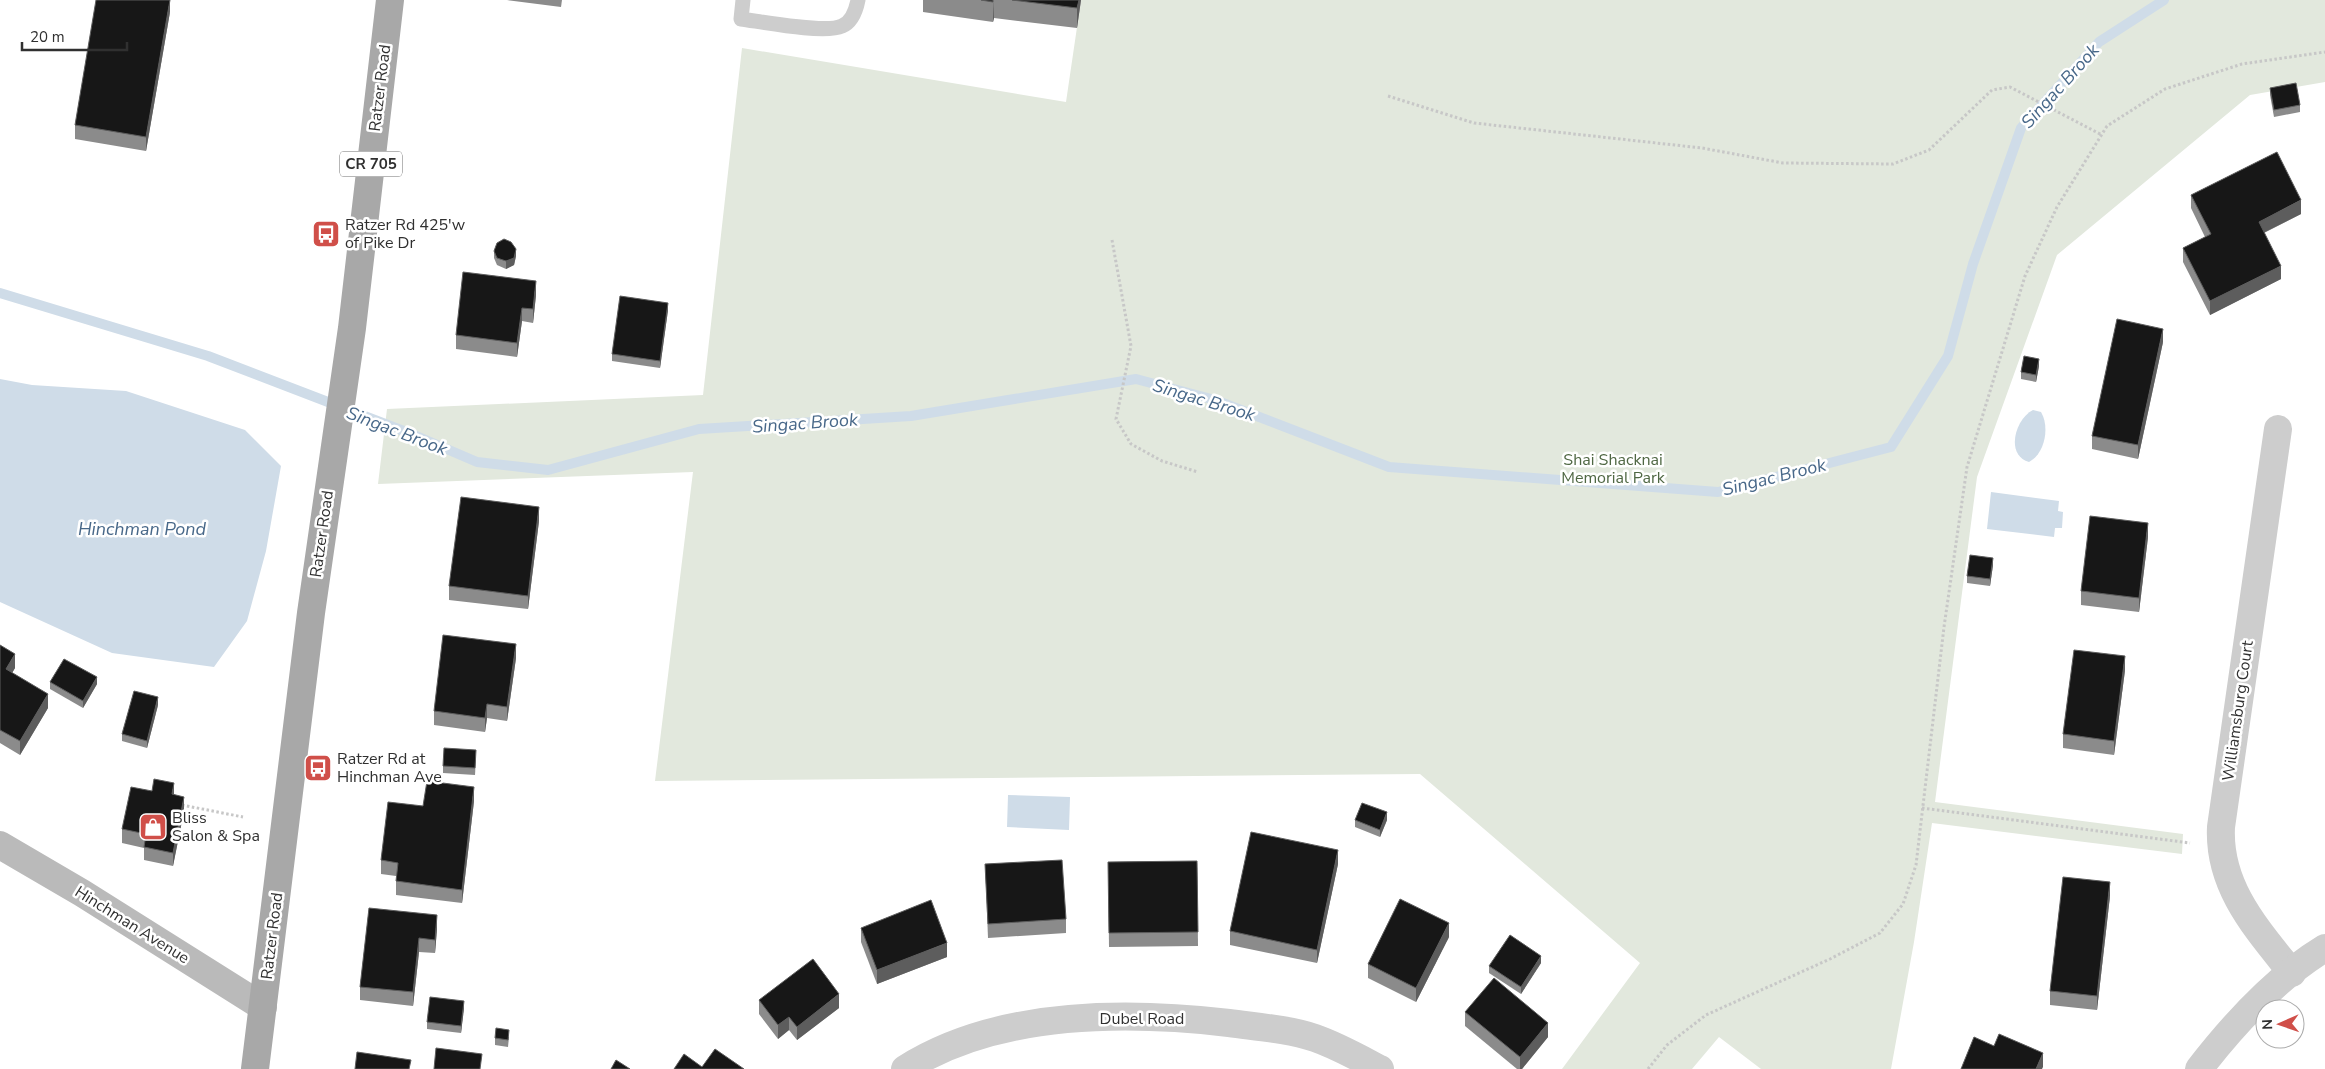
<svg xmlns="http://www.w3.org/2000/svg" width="2325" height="1069" viewBox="0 0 2325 1069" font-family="'Nunito Sans',sans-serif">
<rect width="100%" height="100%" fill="#fff"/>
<polygon fill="#e2e8dd" points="1081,0 2325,0 2325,82 2250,95 2057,255 1977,477 1935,802 2183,834 2182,854 1932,823 1914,942 1891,1069 1761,1069 1719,1037 1692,1069 1562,1069 1640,963 1420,774 655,781 693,472 378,484 387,409 703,395 742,48 1066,102"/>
<g fill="#cfdce8">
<polygon points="0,379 32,385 126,391 245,430 281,466 266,551 247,621 214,667 112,653 0,602"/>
<path d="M2033 410 2041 412C2050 427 2045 454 2029 462 2005 455 2015 419 2033 410Z"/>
<polygon points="1991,492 2059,501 2058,511 2063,512 2062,528 2055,528 2054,537 1987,529"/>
<polygon points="1008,795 1070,797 1069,830 1007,827"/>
</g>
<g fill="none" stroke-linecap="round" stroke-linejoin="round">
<polyline stroke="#cfdce8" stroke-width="10" points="0,293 208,356 414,435 477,462 548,470 699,429 911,416 1136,379 1215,400 1389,467 1718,492 1891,447 1948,356 1973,264 2021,128 2099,42 2164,0"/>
<g stroke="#c7c7c7" stroke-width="3" stroke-dasharray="2.5 2.5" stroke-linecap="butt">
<polyline points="1388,96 1474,123 1702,148 1783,163 1893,164 1929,150 1992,90 2010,87 2102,135"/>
<polyline points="1112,240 1131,346 1116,419 1131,444 1162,461 1198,472"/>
<polyline points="182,805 243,817"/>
<polyline points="1922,808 2190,843"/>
<polyline points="1648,1069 1667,1045 1706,1015 1830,959 1880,933 1903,904 1916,865 1944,627 1967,467 2025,276 2057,207 2107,126 2165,89 2242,64 2325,52"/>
</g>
<path stroke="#cdcdcd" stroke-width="15" d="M743 0 741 19C763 22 825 34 842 26 852 22 856 10 858 0"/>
<g stroke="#cdcdcd" stroke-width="28">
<path d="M2278 429 2221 827C2218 887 2257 929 2292 973"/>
<path d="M905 1069C996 1011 1126 1011 1229 1023 1258 1027 1288 1029 1315 1038 1338 1046 1359 1058 1380 1069"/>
<path d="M2199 1069C2233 1025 2277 977 2325 948"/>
</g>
<polyline stroke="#bababa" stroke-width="28" points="0,845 82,893 263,1007"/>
<polyline stroke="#a8a8a8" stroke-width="28" points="255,1069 311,613 352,328 390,0"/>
</g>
<g fill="#8b8b8b">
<polygon points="507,0 562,0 561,7"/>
<polygon points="923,0 1081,0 1077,28 994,18 993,22 923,12"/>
<polygon points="170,12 146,151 75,139 75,125"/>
<polygon points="2270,88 2300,105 2300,112 2274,117 2270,95"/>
<polygon points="2191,195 2301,214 2264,233 2281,279 2210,315 2183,262 2183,248 2205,237 2191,208"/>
<polygon points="494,251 516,256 514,265 506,269 497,265 494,258"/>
<polygon points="536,295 533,323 522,321 517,357 456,349 456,335"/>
<polygon points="668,310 660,368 612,361 612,354"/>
<polygon points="2163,342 2138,459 2092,449 2092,436"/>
<polygon points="2039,366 2036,382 2021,379 2021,372"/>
<polygon points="539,521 528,609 449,600 449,586"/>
<polygon points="2148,537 2139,612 2081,605 2081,591"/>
<polygon points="1993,565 1990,586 1967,583 1967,576"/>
<polygon points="0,645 15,668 12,673 48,708 20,755 0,743"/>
<polygon points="516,658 507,721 487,718 485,732 434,725 434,711"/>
<polygon points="2125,670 2114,755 2063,748 2063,734"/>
<polygon points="50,682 97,684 83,708 50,689"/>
<polygon points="158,705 147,748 122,741 122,734"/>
<polygon points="476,757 475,775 443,773 443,766"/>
<polygon points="174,795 184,811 173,866 144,860 144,848 122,843 122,829"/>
<polygon points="474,801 462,903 396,895 396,876 381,874 381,860 423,806"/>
<polygon points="1355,820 1387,820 1380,837 1355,827"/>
<polygon points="1197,861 1198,946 1109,947 1108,862"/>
<polygon points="985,864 1066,919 1066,933 988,938"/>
<polygon points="1338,864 1317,963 1230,945 1230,931"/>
<polygon points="2110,896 2097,1010 2050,1005 2050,991"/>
<polygon points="369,908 437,929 435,953 419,952 413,1006 360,1000 360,987"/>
<polygon points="861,928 947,957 877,984 861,942"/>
<polygon points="1449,937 1416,1002 1368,978 1368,964"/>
<polygon points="1541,963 1521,994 1489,973 1489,966"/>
<polygon points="759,1000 839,1008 797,1040 789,1030 778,1039 759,1014"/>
<polygon points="464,1008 461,1033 427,1029 427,1022"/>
<polygon points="1465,1012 1548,1037 1522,1069 1517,1069 1465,1026"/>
<polygon points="509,1037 508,1047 495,1045 495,1038"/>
</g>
<g fill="#5d5d5d">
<polygon points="170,0 170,12 146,151 146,137"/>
<polygon points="993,0 994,18 993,22"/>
<polygon points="1079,0 1081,0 1077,28 1077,8"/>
<polygon points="2301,200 2301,214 2259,235 2259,222"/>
<polygon points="516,249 516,256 514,265 506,269 506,261"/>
<polygon points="2281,266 2281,279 2210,315 2210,301"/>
<polygon points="536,281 536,295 533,323 533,309"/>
<polygon points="668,303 668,310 660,368 660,361"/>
<polygon points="522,308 522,321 517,357 517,343"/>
<polygon points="2163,329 2163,342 2138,459 2138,445"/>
<polygon points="2039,359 2039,366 2036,382 2036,375"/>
<polygon points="539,507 539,521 528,609 528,596"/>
<polygon points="2148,523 2148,537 2139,612 2139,598"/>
<polygon points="1993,558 1993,565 1990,586 1990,579"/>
<polygon points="516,644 516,658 507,721 507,707"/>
<polygon points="15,654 15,668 6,683 6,669"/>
<polygon points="2125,656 2125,670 2114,755 2114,741"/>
<polygon points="97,677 97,684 83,708 83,701"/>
<polygon points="48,694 48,708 20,755 20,741"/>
<polygon points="158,697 158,705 147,748 147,741"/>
<polygon points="487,704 487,718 485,732 485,718"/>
<polygon points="174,783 174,796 172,794"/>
<polygon points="474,787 474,801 462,903 462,890"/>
<polygon points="184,797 184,811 173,866 173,853"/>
<polygon points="1387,812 1387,820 1380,837 1380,830"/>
<polygon points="1338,850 1338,864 1317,963 1317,950"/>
<polygon points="2110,882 2110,896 2097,1010 2097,996"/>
<polygon points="437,915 437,929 435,953 435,940"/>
<polygon points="1449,923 1449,937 1416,1002 1416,988"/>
<polygon points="419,938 419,952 413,1006 413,992"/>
<polygon points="947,943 947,957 877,984 877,970"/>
<polygon points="1541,956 1541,963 1521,994 1521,987"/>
<polygon points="839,994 839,1008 797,1040 797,1027"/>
<polygon points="464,1001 464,1008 461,1033 461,1026"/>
<polygon points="789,1017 789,1030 778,1039 778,1025"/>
<polygon points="1548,1023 1548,1037 1522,1069 1520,1069 1520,1057"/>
<polygon points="2043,1053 2043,1067 2042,1069 2036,1069"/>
</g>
<g fill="#171717" stroke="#5d5d5d">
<polygon points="96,0 170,0 146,137 75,125"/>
<polygon points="981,0 993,0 993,2"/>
<polygon points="1012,0 1079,0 1077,8"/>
<polygon points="2296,83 2300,105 2274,110 2270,88"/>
<polygon points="2277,152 2301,200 2259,222 2281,266 2210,301 2183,248 2211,234 2191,195"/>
<polygon points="504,239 511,242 516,249 514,258 506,261 497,258 494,251 497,243"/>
<polygon points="463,272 536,281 533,309 522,308 517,343 456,335"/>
<polygon points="620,296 668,303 660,361 612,354"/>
<polygon points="2117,319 2163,329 2138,445 2092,436"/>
<polygon points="2024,356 2039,359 2036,375 2021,372"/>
<polygon points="461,497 539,507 528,596 449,586"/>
<polygon points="2090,516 2148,523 2139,598 2081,591"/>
<polygon points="1970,555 1993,558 1990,579 1967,576"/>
<polygon points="443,635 516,644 507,707 487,704 485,718 434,711"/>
<polygon points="0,645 15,654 6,669 48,694 20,741 0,730"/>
<polygon points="2074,650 2125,656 2114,741 2063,734"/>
<polygon points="64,659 97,677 83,701 50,682"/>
<polygon points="134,691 158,697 147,741 122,734"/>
<polygon points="444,748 476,750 475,768 443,766"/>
<polygon points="154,779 174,783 172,794 184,797 173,853 144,847 146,834 122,829 131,787 152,791"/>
<polygon points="427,781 474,787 462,890 396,881 398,863 381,860 388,802 423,806"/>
<polygon points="1362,803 1387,812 1380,830 1355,820"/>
<polygon points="1251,832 1338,850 1317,950 1230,931"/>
<polygon points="1062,860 1066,919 988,924 985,864"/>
<polygon points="1197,861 1198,932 1109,933 1108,862"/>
<polygon points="2063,877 2110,882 2097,996 2050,991"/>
<polygon points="1400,899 1449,923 1416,988 1368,964"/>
<polygon points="931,900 947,943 877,970 861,928"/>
<polygon points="369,908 437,915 435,940 419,938 413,992 360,987"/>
<polygon points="1510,935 1541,956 1521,987 1489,966"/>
<polygon points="813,959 839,994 797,1027 789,1017 778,1025 759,1000"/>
<polygon points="1494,978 1548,1023 1520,1057 1465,1012"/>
<polygon points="430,997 464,1001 461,1026 427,1022"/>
<polygon points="496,1028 509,1030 508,1040 495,1038"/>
<polygon points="1999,1034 2043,1053 2036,1069 1961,1069 1974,1037 1994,1046"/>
<polygon points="436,1048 482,1054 480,1069 434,1069"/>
<polygon points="715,1049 744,1069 674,1069 684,1054 702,1067"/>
<polygon points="357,1052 411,1060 409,1069 355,1069"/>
<polygon points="616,1060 630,1069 611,1069"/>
</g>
<defs>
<g id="bus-square" transform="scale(1.4375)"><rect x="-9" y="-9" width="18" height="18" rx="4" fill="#d04f49" stroke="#fff"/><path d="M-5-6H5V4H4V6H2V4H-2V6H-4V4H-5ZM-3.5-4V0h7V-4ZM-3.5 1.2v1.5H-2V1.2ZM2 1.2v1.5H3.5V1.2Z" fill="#fff"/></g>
<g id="shop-square" transform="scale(1.4375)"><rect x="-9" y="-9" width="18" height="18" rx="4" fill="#d04f49" stroke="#fff"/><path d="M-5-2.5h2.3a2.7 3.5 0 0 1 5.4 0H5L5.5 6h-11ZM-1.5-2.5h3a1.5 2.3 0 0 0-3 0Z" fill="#fff"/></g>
</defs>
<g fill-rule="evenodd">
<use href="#bus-square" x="326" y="234"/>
<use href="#bus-square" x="318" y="768"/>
<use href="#shop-square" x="153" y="827"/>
</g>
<g text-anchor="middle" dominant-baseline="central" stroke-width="5" stroke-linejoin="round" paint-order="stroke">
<rect fill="#fff" stroke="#6e6e6e" stroke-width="1" x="340" y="151.5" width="62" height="25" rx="4"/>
<g font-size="15" font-weight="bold" fill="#303030">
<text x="371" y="164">CR 705</text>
</g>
<g font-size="16" fill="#303030" stroke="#fff">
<text transform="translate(380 88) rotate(-83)">Ratzer Road</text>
<text transform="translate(322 534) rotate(-82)">Ratzer Road</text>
<text transform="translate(2238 711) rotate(-82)">Williamsburg Court</text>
<text transform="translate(132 925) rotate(32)">Hinchman Avenue</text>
<text transform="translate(272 936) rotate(-83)">Ratzer Road</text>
<text x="1142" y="1019">Dubel Road</text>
</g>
<g font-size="16" fill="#303030" stroke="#fff" text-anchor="start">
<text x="345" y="225">Ratzer Rd 425'w<tspan x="345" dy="18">of Pike Dr</tspan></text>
<text x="337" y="759">Ratzer Rd at<tspan x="337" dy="18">Hinchman Ave</tspan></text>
<text x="172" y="818">Bliss<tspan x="172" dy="18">Salon &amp; Spa</tspan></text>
</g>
<g font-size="16" fill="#4f6743" stroke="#fff">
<text x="1613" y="460">Shai Shacknai<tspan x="1613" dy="18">Memorial Park</tspan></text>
</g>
<g font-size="18" font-style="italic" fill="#486889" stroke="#fff">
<text transform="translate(2060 86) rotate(-48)">Singac Brook</text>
<text transform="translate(1204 400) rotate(17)">Singac Brook</text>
<text transform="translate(805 423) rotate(-4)">Singac Brook</text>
<text transform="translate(397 431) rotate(21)">Singac Brook</text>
<text transform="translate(1774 477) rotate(-14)">Singac Brook</text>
<text x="142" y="529">Hinchman Pond</text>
</g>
</g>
<g transform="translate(2280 1024) rotate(268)"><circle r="24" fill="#ffffff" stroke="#acacac"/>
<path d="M0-4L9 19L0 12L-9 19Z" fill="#d04f49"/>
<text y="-8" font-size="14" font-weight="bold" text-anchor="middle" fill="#303030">N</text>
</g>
<path d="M22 42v8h105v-8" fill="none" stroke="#303030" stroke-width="2.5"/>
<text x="30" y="42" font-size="15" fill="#303030" stroke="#ffffff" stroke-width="4" paint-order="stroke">20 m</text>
</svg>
